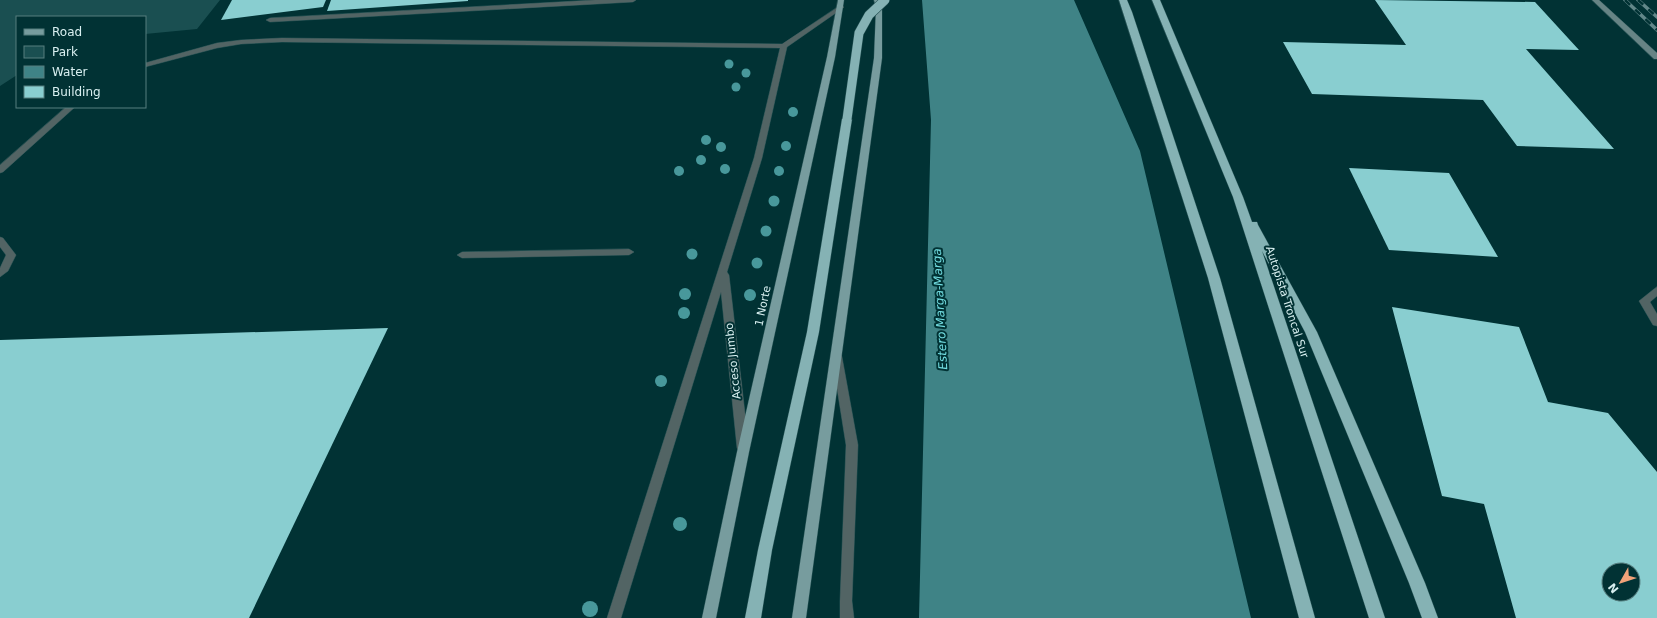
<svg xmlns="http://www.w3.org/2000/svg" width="1657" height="618" viewBox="0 0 1657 618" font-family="'DejaVu Sans',sans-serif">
<rect width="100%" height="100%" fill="#013234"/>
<polygon fill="#1a4f51" points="0,0 220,0 197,29 145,34 145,17 17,17 17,75 0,86"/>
<polygon fill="#3f8386" points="922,0 1074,0 1140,151 1251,618 919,618 931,120"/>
<g fill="#89ced0" fill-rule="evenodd">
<polygon points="232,0 326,0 323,7 221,20"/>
<polygon points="331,0 468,0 468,1 327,11"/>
<polygon points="1375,0 1535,2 1579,50 1526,49 1614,149 1517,146 1483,100 1312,94 1283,42 1406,45"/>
<polygon points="1349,168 1449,173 1498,257 1389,250"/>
<path d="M1392 307 1519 327 1548 402 1608 413 1657 472V618H1516L1484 504 1442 496ZM1609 570H1633V594H1609Z"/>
<polygon points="388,328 249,618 0,618 0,340"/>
</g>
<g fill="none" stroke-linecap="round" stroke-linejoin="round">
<g stroke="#235052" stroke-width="1">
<g id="lane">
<polygon points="595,0 636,0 633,2 270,22 266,20 270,18"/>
<polygon points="841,5 844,7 843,8 787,47 762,158 727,272 729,275 749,448 747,451 743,453 739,451 737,448 721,292 621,618 607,618 754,158 780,48 282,42 241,44 217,48 145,67 145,63 217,43 241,40 282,38 782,44"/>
<polygon points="66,107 75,107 3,172 0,173 0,165"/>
<polygon points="0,237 3,238 16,255 8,271 0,277 0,268 6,255 0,247"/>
<polygon points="629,249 634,252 629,255 462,258 457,255 462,252"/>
<polygon points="1657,287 1657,296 1650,302 1657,314 1657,326 1653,325 1639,301 1654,289"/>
<polygon points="837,353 841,354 842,357 858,445 852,601 854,618 840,618 840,601 846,445 832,357 833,354"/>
</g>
</g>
<g stroke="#235052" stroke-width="1">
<polygon id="secondary" points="1592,0 1599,0 1657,53 1657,59 1654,59"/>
</g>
<g stroke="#235052" stroke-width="1">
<g id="primary">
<polygon points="838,0 844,0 835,57 749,452 716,618 702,618 737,452 827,57"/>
<polygon points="874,0 880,0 882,8 882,58 806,618 792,618 874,58 876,8"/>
</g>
</g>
<g stroke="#235052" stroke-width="1">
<g id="highway">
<polygon points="1119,0 1127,0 1132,12 1220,278 1315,618 1299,618 1208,278"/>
<polygon points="1152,0 1160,0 1243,197 1252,222 1257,222 1258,225 1317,332 1425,583 1438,618 1422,618 1409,583 1305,332 1262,251 1385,618 1369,618 1233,197"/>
<polygon points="847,116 852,119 819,332 772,550 761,618 745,618 758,550 807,332 842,119"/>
</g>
</g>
<use href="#lane" fill="#526464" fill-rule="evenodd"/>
<use href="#secondary" fill="#678485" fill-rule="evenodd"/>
<use href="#primary" fill="#779c9e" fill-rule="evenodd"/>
<use href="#highway" fill="#85b2b4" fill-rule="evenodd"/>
<g stroke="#628789" stroke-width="3.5">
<g id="rail">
<polyline points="1625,0 1657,30"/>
<polyline points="1638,0 1657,17"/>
</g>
</g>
<use href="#rail" stroke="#013234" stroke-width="2.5" stroke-dasharray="7" stroke-linecap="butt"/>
<g stroke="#235052" stroke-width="10" stroke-linecap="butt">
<polyline id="highway-bridge" points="847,119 859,33 869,15 885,0"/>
</g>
<use href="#highway-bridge" stroke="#85b2b4" stroke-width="9"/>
</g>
<g fill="#48989b">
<circle cx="729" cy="64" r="4.5"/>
<circle cx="746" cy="73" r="4.5"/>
<circle cx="736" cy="87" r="4.5"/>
<circle cx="793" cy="112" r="5"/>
<circle cx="706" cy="140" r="5"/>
<circle cx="786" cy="146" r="5"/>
<circle cx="721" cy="147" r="5"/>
<circle cx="701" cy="160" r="5"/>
<circle cx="725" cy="169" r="5"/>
<circle cx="679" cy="171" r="5"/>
<circle cx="779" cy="171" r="5"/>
<circle cx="774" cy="201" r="5.5"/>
<circle cx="766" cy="231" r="5.5"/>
<circle cx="692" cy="254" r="5.5"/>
<circle cx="757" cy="263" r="5.5"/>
<circle cx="685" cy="294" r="6"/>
<circle cx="750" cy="295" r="6"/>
<circle cx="684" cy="313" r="6"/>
<circle cx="661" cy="381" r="6"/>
<circle cx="680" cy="524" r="7"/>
<circle cx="590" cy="609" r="8"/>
</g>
<g text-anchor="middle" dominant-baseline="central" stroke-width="4" stroke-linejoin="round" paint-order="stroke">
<g font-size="11" fill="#d8eff0" stroke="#013234">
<text transform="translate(1287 302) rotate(72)">Autopista Troncal Sur</text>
<text transform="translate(763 306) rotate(-78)">1 Norte</text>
<text transform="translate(733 361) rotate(-96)">Acceso Jumbo</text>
</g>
<g font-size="12" font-style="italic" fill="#72dde1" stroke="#013234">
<text transform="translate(940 309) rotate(-93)">Estero Marga-Marga</text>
</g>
</g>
<rect x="16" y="16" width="130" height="92" fill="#013234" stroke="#577e7f"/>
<rect x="24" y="29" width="20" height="6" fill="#779c9e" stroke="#577e7f"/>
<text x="52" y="36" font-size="12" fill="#d8eff0">Road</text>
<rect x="24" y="46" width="20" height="12" fill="#1a4f51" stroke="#577e7f"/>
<text x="52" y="56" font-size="12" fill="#d8eff0">Park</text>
<rect x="24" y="66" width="20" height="12" fill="#3f8386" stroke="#577e7f"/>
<text x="52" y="76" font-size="12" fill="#d8eff0">Water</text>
<rect x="24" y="86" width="20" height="12" fill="#89ced0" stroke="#577e7f"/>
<text x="52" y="96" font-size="12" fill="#d8eff0">Building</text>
<g transform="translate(1621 582) rotate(231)"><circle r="19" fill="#013234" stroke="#577e7f"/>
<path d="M0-3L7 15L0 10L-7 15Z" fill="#f0a279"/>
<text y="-6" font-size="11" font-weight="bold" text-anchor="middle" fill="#d8eff0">N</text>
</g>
</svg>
